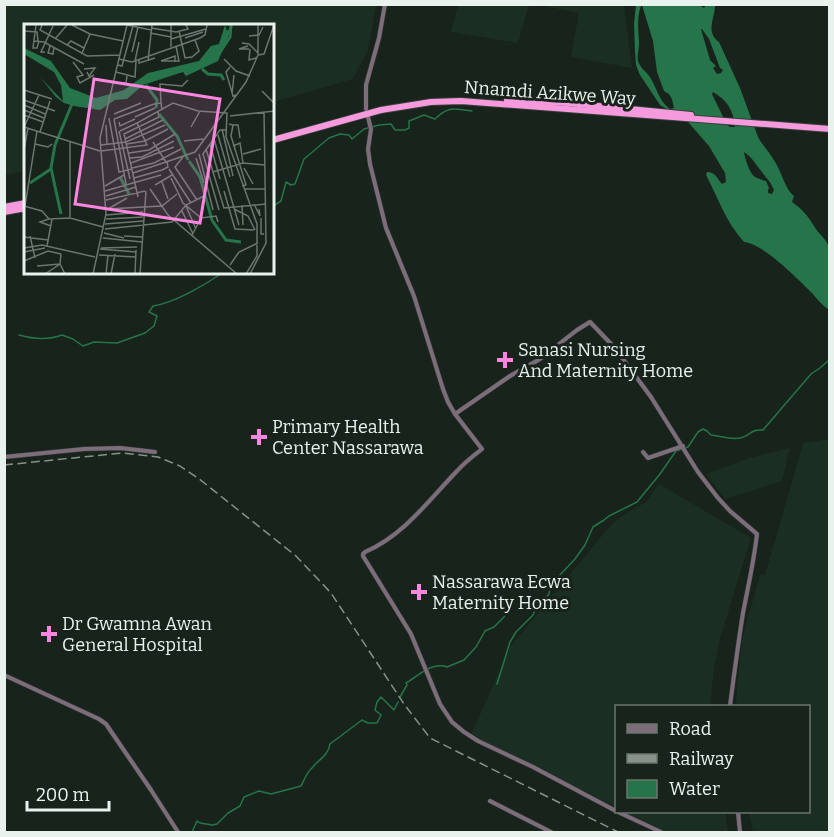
<svg xmlns="http://www.w3.org/2000/svg" width="834" height="837" viewBox="0 0 834 837" font-family="Bitter,serif">
<rect width="100%" height="100%" fill="#17231b"/>
<g fill="#1b2e22">
<polygon points="5,4 376,4 376,5 368,50 353,79 273,102 273,26 26,26 25,171 5,175"/>
<polygon points="458,5 529,5 518,43 451,32"/>
<polygon points="539,5 624,5 632,68 571,57 579,13"/>
<polygon points="829,439 829,832 753,832 749,812 808,812 808,706 736,706 737,687 742,639 760,575 765,575 803,443"/>
<polygon points="790,448 782,481 725,499 706,474 749,458"/>
<polygon points="659,484 751,538 720,639 714,669 710,706 616,706 616,807 471,735 510,647 610,526 626,513 646,502"/>
<polygon points="625,812 725,812 728,832 667,832"/>
</g>
<path fill="#26754a" fill-rule="evenodd" d="M636 5H641C637 17 638 29 639 42 639 49 637 55 638 61 640 68 646 71 650 77 657 88 658 100 670 109L674 108 672 99 669 94 664 91 657 72 653 41 642 5H699L704 8 706 5H715C715 18 705 32 719 42L740 88 758 137C763 146 770 153 775 162 782 172 784 188 794 196L792 202C802 209 808 216 814 226 818 233 825 238 828 245 832 251 829 300 829 310 822 305 818 300 812 293 799 280 761 242 744 242 725 221 719 199 706 175L707 172C716 172 717 179 722 184L726 182 725 173 709 146 688 122 660 105 640 75 636 65 635 51 634 24ZM701 29H702L709 39 720 68 723 70 721 73 717 74 713 68 716 66 710 60ZM713 92C727 100 734 111 735 127H730L727 125 712 94ZM744 152C753 158 755 164 762 172 766 178 771 182 774 190L772 194 768 193V190L769 188 766 181C762 180 759 179 755 177 749 173 745 158 744 152Z"/>
<g fill="none" stroke-linecap="round" stroke-linejoin="round">
<g stroke="#26754a" stroke-width="1.5">
<path d="M273 206 281 201 286 182 291 185 295 184 304 159 329 138 340 134 349 135 352 139 364 129 379 125 391 124 395 130H405L409 128V121L424 115 435 119C448 106 454 108 472 111"/>
<path d="M19 335C33 339 49 340 62 335L73 339 83 346 94 342 117 343 145 333 154 326 157 316 149 312 153 306C174 303 205 285 222 273"/>
<polyline points="497,684 510,642 516,632 533,615 538,603"/>
<path d="M400 697 407 685 406 683C418 676 433 661 447 667L464 660 476 647 485 631 494 627 504 617 510 606 520 596C527 596 531 600 538 603L544 600 549 594 550 588 559 576 575 559 585 545 593 527 604 520 609 516 637 502 660 474 676 451 688 447 698 432 703 429 707 431 711 435C720 436 731 440 740 438 751 436 750 429 763 430L811 374 820 368 830 359"/>
<path d="M192 832 197 821 200 823 212 825 217 824 228 813 240 806 244 797 259 791 271 794 301 786C304 780 307 772 312 768 319 759 328 756 330 744L362 720 368 723H377L381 715 375 710 377 702 381 697 394 710 398 702"/>
</g>
<g stroke="#363f39" stroke-width="5">
<g id="secondary">
<polyline points="366,109 366,85 379,38 385,4"/>
<path d="M367 113 371 129 368 149 370 164 386 228 414 296 443 389 448 402 455 414 510 376 540 359 577 330 590 322 614 347 651 397 698 472 718 498 730 511 757 534C754 561 748 587 743 613 738 644 734 675 730 706"/>
<path d="M455 414 482 449C473 456 464 463 457 471 428 501 404 535 365 552L363 554V556L411 634 440 704 452 722 464 732 478 741 533 767 616 811"/>
<polyline points="643,452 648,458 683,446"/>
<polyline points="4,457 84,449 120,448 155,452"/>
<polyline points="4,675 99,719 106,724 151,790 178,832"/>
<polyline points="490,801 551,832"/>
<polyline points="618,812 661,832"/>
<polyline points="738,812 740,832"/>
</g>
</g>
<g stroke="#363f39" stroke-width="8">
<g id="highway">
<polyline points="507,100 568,103 691,115"/>
<polyline points="273,140 381,110 431,102 461,101 830,129"/>
<polyline points="4,207 26,203"/>
<polyline points="4,212 26,208"/>
</g>
</g>
<use href="#secondary" stroke="#7d6c79" stroke-width="4"/>
<use href="#highway" stroke="#f59adc" stroke-width="6"/>
<polyline stroke="#88928b" stroke-width="1.5" stroke-dasharray="9 4.5" stroke-linecap="butt" points="4,465 122,453 158,457 180,466 198,478 296,556 331,593 404,704 430,738 618,832"/>
</g>
<g fill="#fe85e0" stroke="#17231b" stroke-width="2">
<path d="M502 351h6v6h6v6h-6v6h-6v-6h-6v-6h6z"/>
<path d="M256 428h6v6h6v6h-6v6h-6v-6h-6v-6h6z"/>
<path d="M416 583h6v6h6v6h-6v6h-6v-6h-6v-6h6z"/>
<path d="M46 625h6v6h6v6h-6v6h-6v-6h-6v-6h6z"/>
</g>
<g text-anchor="middle" dominant-baseline="central" stroke-width="6" stroke-linejoin="round" paint-order="stroke">
<g font-size="18" fill="#eaf2ed" stroke="#17231b">
<text transform="translate(550 93) rotate(4)">Nnamdi Azikwe Way</text>
</g>
<g font-size="18" fill="#eaf2ed" stroke="#17231b" text-anchor="start">
<text x="518" y="350">Sanasi Nursing<tspan x="518" dy="21">And Maternity Home</tspan></text>
<text x="272" y="427">Primary Health<tspan x="272" dy="21">Center Nassarawa</tspan></text>
<text x="432" y="582">Nassarawa Ecwa<tspan x="432" dy="21">Maternity Home</tspan></text>
<text x="62" y="624">Dr Gwamna Awan<tspan x="62" dy="21">General Hospital</tspan></text>
</g>
</g>
<g transform="translate(24 24)">
<rect width="250" height="250" fill="#17231b"/>
<path d="M201 1 203 7 209 1 194 37 162 52 159 48 119 61 103 75 91 76 76 86 50 82 40 79 32 73 16 53 39 77 37 61 30 48 0 30V24L27 37 46 64 72 74 100 66 124 49 175 37 187 22 195 20Z" fill="#26754a"/>
<path fill="none" stroke="#26754a" stroke-width="3" d="M193 33 206 13 207 1M178 45 184 50 197 51 200 56M122 61 133 76 132 84M135 90 153 112 164 136M165 137 176 153 188 196 202 216 217 218M96 153 105 170M6 159 27 145M37 190 27 144 31 121 48 80"/>
<path fill="none" stroke="#6b766f" stroke-width="1.5" d="M12 1 9 24H13L15 17M18 1 16 6 63 32 96 31M48 1 66 10 99 17M103 1 127 6M234 1V30M127 4 152 8 164 5 162 1M0 7 13 8 14 17M155 7 161 34 167 33M126 9 147 13M225 12 235 11 239 3M161 14 179 8M31 15 43 1M147 15 182 5M10 17 20 18 60 40M218 19 225 20 234 29M43 21 47 17 60 24M26 22 24 29 29 30 30 23M224 22 215 25H225M147 23V1M226 25 225 36 232 34M21 28H17L29 2M108 28 114 3M58 29 66 10M167 34 175 27 171 16M95 35 108 38 176 14 181 11 183 1M200 35 212 47 226 52M115 36V39L131 34M111 37 115 18M124 37 128 1M137 37H155L152 22M137 37 151 32V38M49 38 59 51 53 53 56 59 70 51M94 41 98 42 109 2M206 43 202 48 209 72 212 71M60 45 71 44 65 52 63 48M92 48 111 53 112 37M90 59H102L103 52M0 66 28 75M238 67 251 80M208 70 210 51M0 76 31 87M137 79 136 60 158 62 164 56M0 81 21 90M0 86 20 94M90 90 117 79M0 91 19 98M206 92 251 87M111 93 131 84M85 94 95 148 108 145M90 95 102 160M90 95 130 80 137 79 138 86M95 98 96 102 111 95M205 100 209 101 207 112 222 161 218 162M82 101 83 120M209 101H214L216 114M0 103 76 127M0 103 15 71M167 103 176 87M198 105 209 152M95 107 106 155M96 107 113 99M16 108 26 77M194 111 206 153M101 115 139 96M190 115 215 201M46 117V193M160 117 179 115M129 118 142 138 171 128 222 58 234 31 240 30 250 1M11 120 24 123 28 120M103 120 121 117 144 105M186 120 196 155M77 121 102 118 141 101M209 122 216 119 219 139M182 125 200 184 242 180M0 126 4 104M77 127 123 121 113 99 149 79 174 87 203 89 202 113 233 200V232L222 250M105 129 125 126 151 110M175 130 189 186M219 130 237 125M159 133 151 143 173 176M106 134 118 133 150 117M172 134 180 159M107 139 150 123M108 144 130 139 157 125M220 144 229 160M145 145 167 179M189 148 219 139 241 141M109 149 142 138M110 154 138 146 144 143 143 138M147 154 159 179 177 194 192 192 194 198M138 158 144 175M131 161 148 151M81 162 100 151M126 165 144 191 213 250M220 165H241M81 167 137 151M200 167 211 205 230 206M82 172 112 163M114 173 100 110 135 93 134 88M82 176 121 167M230 180 236 192 235 185M218 181 219 201M0 182 18 187 25 195 46 194 79 203M1 182 13 107M138 182 153 170M162 182 172 205M83 185 138 182M84 185 103 174M210 185 224 192 231 206M195 186 179 130 196 106H203M158 187 169 210M82 191 119 188M237 194V210H240M25 195 16 198 27 202M82 195 119 193M81 200 119 197M81 205 148 198 162 181 180 172M80 209 100 214M168 211 177 194M6 212 11 234M100 212 118 213M0 213 24 216M79 214 118 218M23 222 28 195M0 224 18 221 71 233M77 224 113 223M76 225 112 228M0 228 21 224M75 231 112 233M0 237 24 227 37 230M206 241 215 228 234 219M13 242 36 240 41 250M21 250 36 240 37 230M69 250 82 190 76 114 103 1M82 250 84 231M87 250 91 230M111 250 112 226M116 250 122 167M226 250 242 219 240 88"/>
<path fill="#fe85e0" fill-opacity="0.15" stroke="#fe85e0" stroke-width="3" d="M70 55 196 75 176 199 51 180Z"/>
<rect width="250" height="250" fill="none" stroke="#eaf2ed" stroke-width="3"/>
</g>
<rect width="834" height="837" fill="none" stroke="#eaf2ed" stroke-width="12"/>
<rect x="615" y="705" width="195" height="108" fill="#17231b" stroke="#6b766f" stroke-width="1.5"/>
<rect x="627" y="724" width="30" height="9" fill="#7d6c79" stroke="#6b766f" stroke-width="1.5"/>
<text x="669" y="735" font-size="18" fill="#eaf2ed">Road</text>
<rect x="627" y="754" width="30" height="9" fill="#88928b" stroke="#6b766f" stroke-width="1.5"/>
<text x="669" y="765" font-size="18" fill="#eaf2ed">Railway</text>
<rect x="627" y="780" width="30" height="18" fill="#26754a" stroke="#6b766f" stroke-width="1.5"/>
<text x="669" y="795" font-size="18" fill="#eaf2ed">Water</text>
<path d="M27 801v9h82v-9" fill="none" stroke="#eaf2ed" stroke-width="3"/>
<text x="36" y="801" font-size="18" fill="#eaf2ed" stroke="#17231b" stroke-width="4.5" paint-order="stroke">200 m</text>
</svg>
